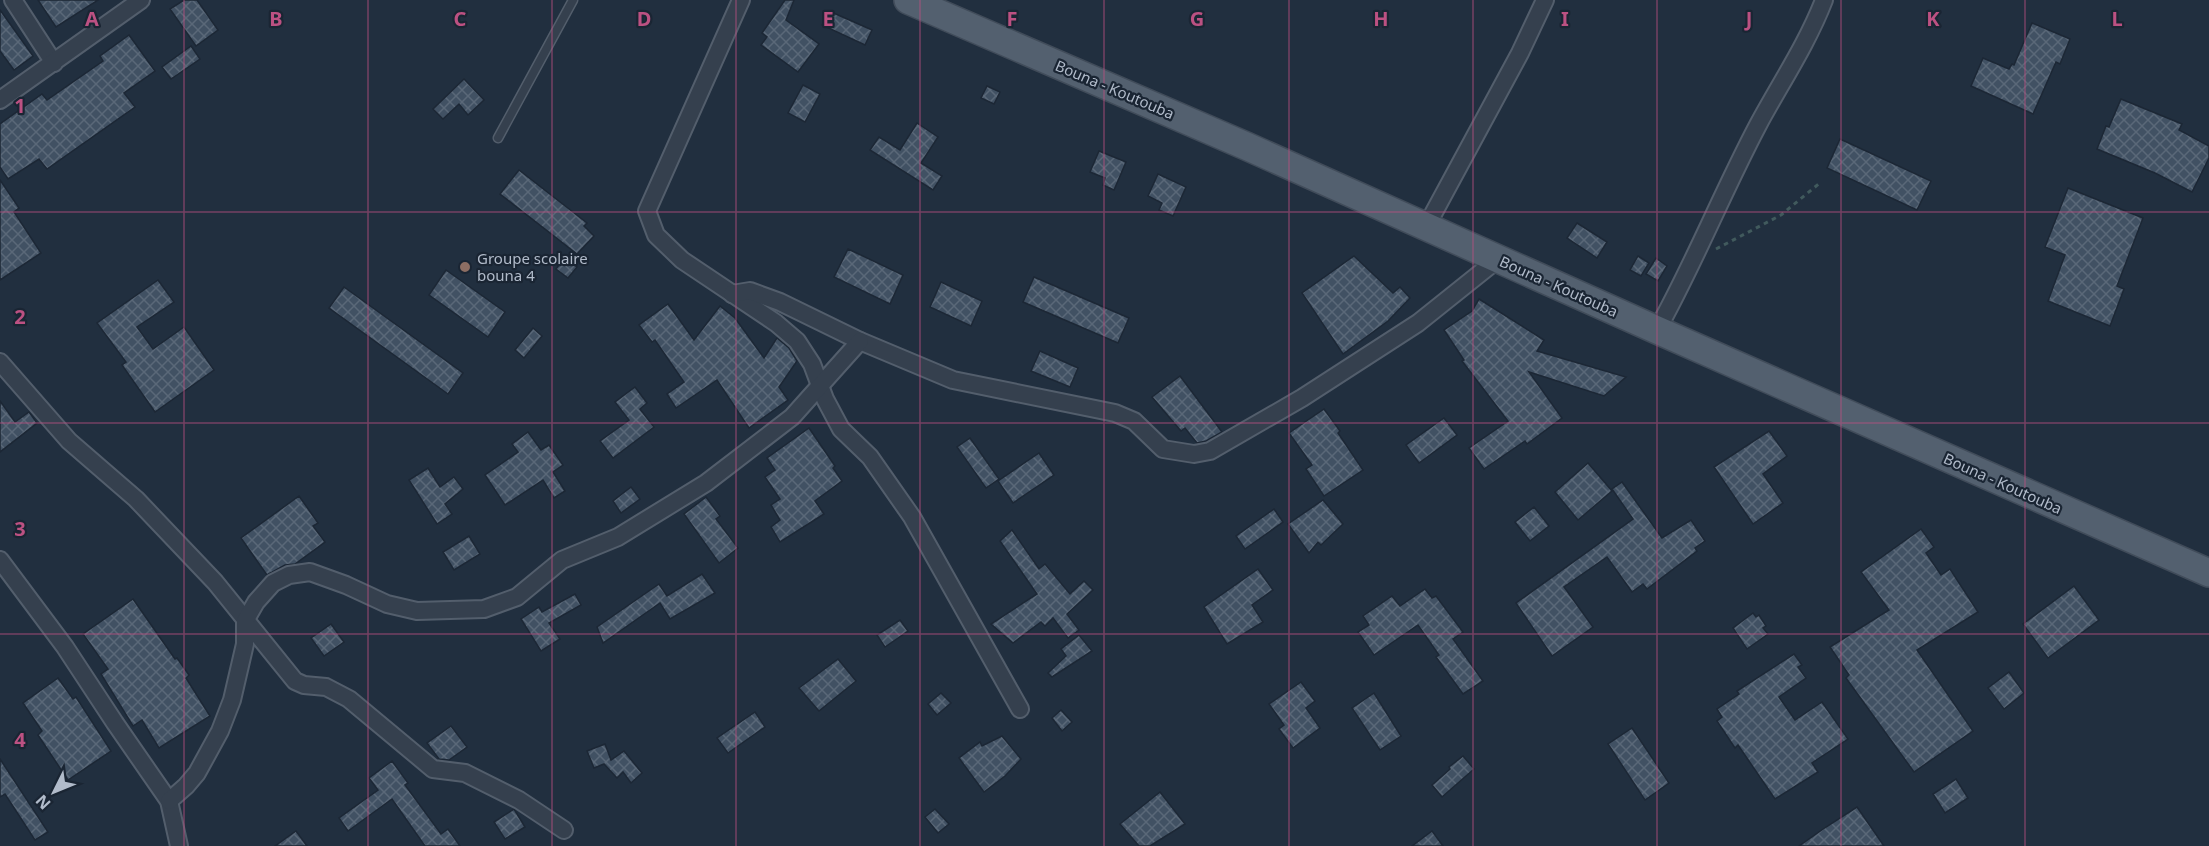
<svg xmlns="http://www.w3.org/2000/svg" width="2209" height="846" viewBox="0 0 2209 846" font-family="'Noto Sans',sans-serif">
<defs>
<pattern id="building-cross-hatch" width="8" height="8" patternUnits="userSpaceOnUse" patternTransform="scale(1.5)"><rect width="8" height="8" fill="#415163"/><path d="M0 0l8 8M0 8l8-8" fill="none" stroke="#5a6878"/></pattern>
</defs>
<rect width="100%" height="100%" fill="#212f3f"/>
<g fill="url(#building-cross-hatch)" stroke="#1c2735" stroke-width="1.5">
<polygon points="38,0 98,0 56,27"/>
<polygon points="184,0 197,0 218,30 196,46 170,9"/>
<polygon points="785,0 794,0 786,20 819,44 798,72 761,45 767,37 762,33"/>
<polygon points="0,10 33,56 14,70 0,51"/>
<polygon points="829,11 872,30 865,45 822,25"/>
<polygon points="2032,23 2070,39 2060,64 2056,62 2033,114 1971,86 1983,58 2009,69 2012,64 2014,65"/>
<polygon points="129,35 155,71 124,93 135,107 47,169 39,159 8,179 0,167 0,124 42,94 47,100 103,61 100,56"/>
<polygon points="191,46 200,59 171,79 162,67"/>
<polygon points="464,79 484,100 468,115 459,104 443,119 433,109"/>
<polygon points="803,85 820,94 805,122 788,113"/>
<polygon points="987,86 1000,92 994,104 981,98"/>
<polygon points="2121,99 2182,124 2179,130 2209,146 2209,158 2192,192 2155,173 2097,149 2106,126 2109,127"/>
<polygon points="917,123 938,137 921,163 942,176 933,190 870,150 879,137 900,150"/>
<polygon points="1840,139 1931,181 1917,210 1827,168"/>
<polygon points="1099,151 1126,162 1114,190 1103,185 1105,178 1090,172"/>
<polygon points="519,170 587,223 584,226 594,236 577,254 500,194"/>
<polygon points="1158,174 1186,187 1173,216 1159,210 1162,203 1148,196"/>
<polygon points="0,180 19,208 14,212 41,253 0,280"/>
<polygon points="2068,188 2143,218 2117,286 2124,289 2110,326 2048,301 2065,255 2045,247"/>
<polygon points="1577,223 1607,242 1597,258 1567,238"/>
<polygon points="848,249 903,275 890,304 834,277"/>
<polygon points="1354,256 1393,293 1400,287 1410,298 1388,321 1343,354 1302,293"/>
<polygon points="1638,256 1649,263 1641,276 1630,270"/>
<polygon points="564,258 577,267 568,278 556,269"/>
<polygon points="1656,258 1667,266 1658,281 1646,274"/>
<polygon points="446,270 505,312 488,337 429,295"/>
<polygon points="1034,277 1129,318 1118,343 1023,302"/>
<polygon points="158,280 174,302 137,327 153,349 184,327 214,370 155,412 122,365 126,362 97,323"/>
<polygon points="941,282 982,301 971,326 930,307"/>
<polygon points="344,287 463,373 448,394 329,308"/>
<polygon points="1479,299 1544,340 1537,351 1626,377 1604,396 1529,372 1562,418 1527,444 1525,441 1484,469 1469,448 1508,421 1462,361 1464,360 1444,330 1472,311"/>
<polygon points="668,304 694,340 720,306 735,318 764,358 777,338 789,348 797,361 779,387 788,400 749,428 717,380 676,408 667,394 684,382 655,340 652,342 639,325"/>
<polygon points="533,328 542,336 524,358 515,350"/>
<polygon points="1040,351 1078,368 1070,387 1031,371"/>
<polygon points="1180,376 1222,432 1206,441 1197,443 1185,428 1181,431 1152,397"/>
<polygon points="635,387 647,403 640,409 654,427 613,458 600,441 629,420 615,402"/>
<polygon points="0,401 15,422 29,412 37,423 0,452"/>
<polygon points="1324,409 1340,431 1338,433 1363,470 1324,496 1306,469 1312,465 1289,433"/>
<polygon points="1444,418 1457,435 1419,463 1406,445"/>
<polygon points="809,428 835,466 833,468 842,481 815,501 824,514 780,542 771,527 780,520 771,505 780,499 765,477 775,470 767,458"/>
<polygon points="1769,431 1787,456 1763,474 1783,503 1753,524 1714,467"/>
<polygon points="528,432 541,450 549,445 563,465 553,472 565,491 554,498 543,480 505,505 485,475 518,452 512,444"/>
<polygon points="970,438 999,479 986,488 957,447"/>
<polygon points="1039,453 1054,475 1013,503 998,481"/>
<polygon points="1588,463 1612,491 1578,520 1555,492"/>
<polygon points="428,468 440,487 454,477 463,489 445,504 452,514 437,524 409,480"/>
<polygon points="1622,482 1662,538 1691,520 1705,541 1695,548 1697,551 1647,589 1643,584 1632,592 1607,557 1564,587 1593,627 1552,656 1516,603 1633,519 1612,489"/>
<polygon points="631,487 640,499 621,513 613,501"/>
<polygon points="299,496 318,523 313,526 325,542 295,564 285,565 267,575 241,538"/>
<polygon points="706,497 720,516 716,519 738,548 719,563 684,514"/>
<polygon points="1323,500 1343,524 1321,545 1318,542 1309,553 1288,524"/>
<polygon points="1534,507 1549,526 1530,541 1515,522"/>
<polygon points="1274,509 1283,522 1245,549 1236,536"/>
<polygon points="1921,529 1934,547 1926,553 1941,575 1950,569 1978,612 1917,650 1973,731 1914,772 1846,678 1849,675 1830,647 1889,610 1861,572"/>
<polygon points="1012,530 1039,569 1045,564 1070,594 1084,581 1093,590 1067,614 1079,630 1068,638 1053,618 1045,626 1041,622 1013,643 991,624 1037,594 1000,541"/>
<polygon points="469,536 480,554 454,570 443,552"/>
<polygon points="1258,569 1273,590 1252,605 1263,622 1227,644 1204,607"/>
<polygon points="702,574 715,593 670,619 660,603 603,643 597,627 659,584 667,596"/>
<polygon points="2074,586 2099,620 2048,658 2023,624"/>
<polygon points="1425,589 1432,598 1436,596 1463,632 1453,639 1483,681 1463,694 1436,657 1439,655 1418,625 1374,655 1358,632 1369,625 1363,616 1392,596 1400,606"/>
<polygon points="575,594 581,605 549,623 560,639 541,651 521,619 539,607 542,612"/>
<polygon points="133,599 175,659 177,658 189,675 186,678 210,716 159,748 142,720 133,726 101,674 108,669 83,634"/>
<polygon points="1753,613 1756,617 1759,615 1766,626 1763,628 1768,634 1747,649 1733,628"/>
<polygon points="900,620 908,631 885,647 877,635"/>
<polygon points="331,624 344,642 324,656 311,638"/>
<polygon points="1079,635 1092,651 1052,677 1048,673 1066,656 1061,649"/>
<polygon points="1794,654 1802,665 1798,667 1806,678 1779,697 1795,720 1822,702 1848,739 1812,763 1818,772 1775,799 1738,745 1735,748 1717,721 1722,717 1717,709 1739,694 1737,691"/>
<polygon points="838,659 856,681 819,711 799,688"/>
<polygon points="2009,672 2024,693 2004,709 1988,688"/>
<polygon points="58,678 73,699 76,697 111,751 68,780 38,735 42,731 23,703"/>
<polygon points="1301,682 1315,701 1306,708 1320,728 1293,748 1279,729 1284,725 1269,704"/>
<polygon points="941,693 951,703 937,715 928,704"/>
<polygon points="1374,693 1401,736 1380,750 1352,708"/>
<polygon points="1061,710 1072,722 1062,731 1052,718"/>
<polygon points="755,712 765,727 728,753 717,738"/>
<polygon points="451,726 467,747 449,760 439,759 427,743"/>
<polygon points="1632,728 1669,783 1645,800 1608,744"/>
<polygon points="1002,736 1021,759 1005,776 984,792 959,758 980,742 982,746"/>
<polygon points="605,744 611,760 624,751 642,773 631,783 623,772 617,778 604,764 594,768 587,751"/>
<polygon points="1463,756 1474,769 1442,797 1432,785 1450,769 1449,767"/>
<polygon points="0,759 48,832 35,840 5,794 0,797"/>
<polygon points="392,761 408,783 405,785 441,834 448,829 460,846 425,846 392,799 348,831 339,818 378,790 369,778"/>
<polygon points="1956,779 1968,798 1945,813 1933,794"/>
<polygon points="1160,792 1185,824 1150,846 1139,846 1120,824"/>
<polygon points="1857,807 1884,846 1799,846 1826,827"/>
<polygon points="514,809 525,827 505,839 494,822"/>
<polygon points="935,809 949,824 938,833 925,817"/>
<polygon points="296,831 307,846 275,846"/>
<polygon points="1432,831 1443,846 1412,846"/>
</g>
<g fill="none" stroke-linecap="round" stroke-linejoin="round">
<g stroke="#535e6c" stroke-width="11">
<polyline id="service" points="498,138 573,0"/>
</g>
<g stroke="#535e6c" stroke-width="20">
<g id="minor">
<polyline points="13,0 54,63"/>
<polyline points="741,0 647,211 656,235 682,260 776,323 797,341 812,364 825,399 841,429 870,457 912,517 1020,709"/>
<polyline points="0,100 141,0"/>
<polyline points="1426,227 1520,53 1545,0"/>
<polyline points="732,294 750,291 780,302 860,341 953,380 1115,413 1134,421 1163,449 1194,454 1210,451 1302,398 1418,323 1498,259"/>
<path d="M1657 330C1694 264 1722 193 1758 125 1780 84 1807 44 1824 0"/>
<polyline points="0,362 69,441 136,499 215,582 295,681 304,685 326,687 349,699 433,769 465,773 519,800 564,830"/>
<polyline points="0,560 65,647 115,723 169,801 179,846"/>
<polyline points="169,801 186,786 197,773 220,731 232,700 245,644 245,621 256,602 273,583 289,575 310,572 346,585 387,604 417,611 484,609 517,597 562,560 618,537 706,483 792,417 860,341"/>
</g>
</g>
<g stroke="#414c5a" stroke-width="30">
<polyline id="primary" points="908,0 1246,146 1657,330 2209,573"/>
</g>
<polyline stroke="#415a5d" stroke-width="3" stroke-dasharray="4.5 4.5" stroke-linecap="butt" points="1716,249 1781,215 1821,182"/>
<use href="#service" stroke="#35404e" stroke-width="8"/>
<use href="#minor" stroke="#35404e" stroke-width="16"/>
<use href="#primary" stroke="#53606f" stroke-width="27"/>
</g>
<path fill="none" stroke="#bc5182" stroke-width="1.5" stroke-opacity="0.55" d="M184 0V846M368 0V846M552 0V846M736 0V846M920 0V846M1104 0V846M1289 0V846M1473 0V846M1657 0V846M1841 0V846M2025 0V846M0 212H2209M0 423H2209M0 634H2209"/>
<circle fill="#8d6e63" stroke="#1a2533" stroke-width="2" cx="465" cy="267" r="6"/>
<g text-anchor="middle" dominant-baseline="central" stroke-width="4.5" stroke-linejoin="round" paint-order="stroke">
<g font-size="15" fill="#b1bbca" stroke="#1a2533">
<text transform="translate(1115 89) rotate(23)">Bouna - Koutouba</text>
<text transform="translate(1559 286) rotate(24)">Bouna - Koutouba</text>
<text transform="translate(2003 483) rotate(24)">Bouna - Koutouba</text>
</g>
<g font-size="15" fill="#b1bbca" stroke="#1a2533" text-anchor="start">
<text x="477" y="258">Groupe scolaire<tspan x="477" dy="17">bouna 4</tspan></text>
</g>
</g>
<g font-size="20" text-anchor="middle" font-weight="bold" fill="#bc5182" stroke="#1a2533" stroke-width="4.5" stroke-linejoin="round" paint-order="stroke">
<text x="92" y="26">A</text>
<text x="276" y="26">B</text>
<text x="460" y="26">C</text>
<text x="644" y="26">D</text>
<text x="828" y="26">E</text>
<text x="1012" y="26">F</text>
<text x="1197" y="26">G</text>
<text x="1381" y="26">H</text>
<text x="1565" y="26">I</text>
<text x="1749" y="26">J</text>
<text x="1933" y="26">K</text>
<text x="2117" y="26">L</text>
<text x="20" y="113">1</text>
<text x="20" y="324">2</text>
<text x="20" y="536">3</text>
<text x="20" y="747">4</text>
</g>
<g transform="translate(54 792) rotate(227)" stroke="#1a2533" stroke-width="4.5" paint-order="stroke">
<path d="M0-4.5L10 22L0 15L-10 22Z" fill="#b1bbca"/>
<text y="-9" font-size="16" font-weight="bold" text-anchor="middle" fill="#b1bbca">N</text>
</g>
</svg>
